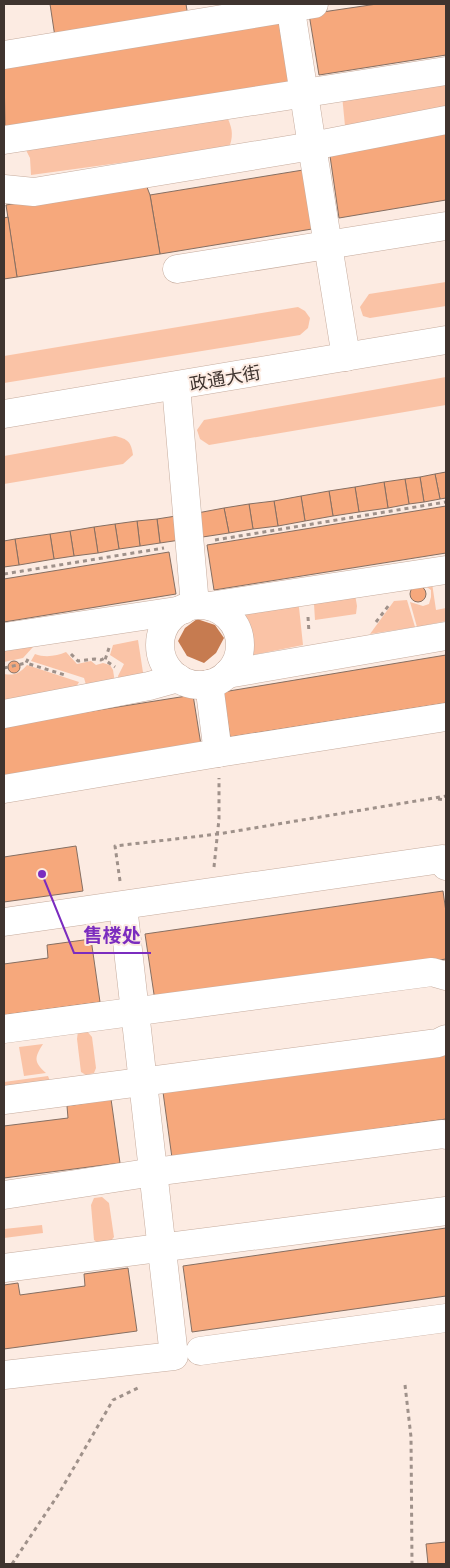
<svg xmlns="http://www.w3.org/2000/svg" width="450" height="1568" viewBox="0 0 450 1568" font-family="'Titillium Web','Noto Sans SC',sans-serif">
<rect width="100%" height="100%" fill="#fcebe2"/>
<g fill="#fac3a6">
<polygon points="446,79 446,110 345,126 342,95"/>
<path d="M228 119C233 130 233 137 229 148L31 175 30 158 25 148Z"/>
<polygon points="446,282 446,306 370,318 363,316 360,307 369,294"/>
<polygon points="298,307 305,311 310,318 308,328 300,335 4,383 4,356"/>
<polygon points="446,377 446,405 209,445 200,439 197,430 204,420"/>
<path d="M115 436C128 439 131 442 133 455L123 464 4 484V456Z"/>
<polygon points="432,583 436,610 446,608 446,621 417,627 410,602 423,606 429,604 431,597 431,590 424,585"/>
<polygon points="354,589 357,606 356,614 315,620 314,604"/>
<path d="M298 598 303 645 243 657C247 635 244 625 231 608Z"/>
<polygon points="407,600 415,627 370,634 394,601"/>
<polygon points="138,640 144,679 119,683 118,676 124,664 110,655 113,645"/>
<polygon points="31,642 33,647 23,658 4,662 4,643"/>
<path d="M66 652 77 664 91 661 96 665 103 663 110 665 113 670 115 683 87 688 84 678 31 661 35 654C45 658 57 656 66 652Z"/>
<path d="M27 665 79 682 75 689 4 700V674C15 676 20 673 27 665Z"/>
<polygon points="86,1030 92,1037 96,1068 94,1073 86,1075 81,1072 77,1039 78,1031"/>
<path d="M43 1044C34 1058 34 1062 46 1073L24 1076 19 1047Z"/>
<polygon points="48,1076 50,1081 4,1088 4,1082"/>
<polygon points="102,1197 109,1203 114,1237 110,1242 100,1244 94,1240 91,1205 94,1198"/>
<polygon points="42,1225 43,1233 4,1238 4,1229"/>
</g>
<polygon fill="#c67b50" points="197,619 215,625 224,638 216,653 204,663 187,656 178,641 185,628"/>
<g fill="#f6a87c" stroke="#866f62">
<polygon points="50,4 186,4 188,17 55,37"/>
<polygon points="377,4 446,4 446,55 319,75 309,14"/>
<polygon points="279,22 289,84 5,129 4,66"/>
<polygon points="446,130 446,200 339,218 329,149"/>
<polygon points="303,170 312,229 160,254 150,195"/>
<polygon points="145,182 150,195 160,254 17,277 6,205"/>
<polygon points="8,217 17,277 4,279 4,218"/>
<polygon points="446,472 446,498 440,499 435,474"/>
<polygon points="435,474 440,499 424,502 420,477"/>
<polygon points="420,477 424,502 409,504 405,479"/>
<polygon points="405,479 409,504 388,508 384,482"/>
<polygon points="384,482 388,508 359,512 355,487"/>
<polygon points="355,487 359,512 333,516 329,491"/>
<polygon points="329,491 333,516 305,521 301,496"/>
<polygon points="301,496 305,521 278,526 274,501"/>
<polygon points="274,501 278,526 253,529 249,504"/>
<polygon points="249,504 253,529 229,533 224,508"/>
<polygon points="446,506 446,553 214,590 207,545"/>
<polygon points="224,508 229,533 196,538 192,514"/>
<polygon points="176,516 180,540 160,543 157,519"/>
<polygon points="157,519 160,543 140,546 137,521"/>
<polygon points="137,521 140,546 119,549 115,524"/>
<polygon points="115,524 119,549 98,553 94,527"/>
<polygon points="94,527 98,553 74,556 70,531"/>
<polygon points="70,531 74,556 54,559 50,534"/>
<polygon points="50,534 54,559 19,565 15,539"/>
<polygon points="15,539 19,565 4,567 4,541"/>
<polygon points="169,552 176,594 4,622 4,579"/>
<circle cx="418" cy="594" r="8"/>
<polygon points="446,655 446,703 230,737 223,692"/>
<circle cx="14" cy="667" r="6"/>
<polygon points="193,695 201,745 4,776 4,725"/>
<polygon points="76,846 83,891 4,902 4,857"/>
<polygon points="443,891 446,912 446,959 155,1001 145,934"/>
<polygon points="91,939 100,1002 4,1015 4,964 48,958 47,945"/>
<polygon points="446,1051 446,1119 172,1158 163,1092"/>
<polygon points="111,1099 120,1163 4,1178 4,1126 68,1118 67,1106"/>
<polygon points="446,1228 446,1296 192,1332 183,1266"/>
<polygon points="128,1268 137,1331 4,1349 4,1285 18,1283 20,1295 85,1286 84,1274"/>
<polygon points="446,1542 446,1564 428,1564 426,1544"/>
</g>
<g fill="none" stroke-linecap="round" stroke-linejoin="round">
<g stroke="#c6ac9e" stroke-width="29">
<g id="minor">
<polyline points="290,4 312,146 446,120"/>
<polyline points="4,55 314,4"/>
<polyline points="4,140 446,71"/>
<polyline points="4,189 34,192 312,146 346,357"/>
<polyline points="177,269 446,226"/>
<polyline points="176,386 195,605"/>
<polyline points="4,414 446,340"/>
<circle cx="200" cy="645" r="40"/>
<polyline points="209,606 446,570"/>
<polyline points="4,637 183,610"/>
<polyline points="227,674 446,636"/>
<polyline points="209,684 218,753 446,717"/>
<polyline points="4,714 149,686 178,678"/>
<polyline points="4,789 218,753"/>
<polyline points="4,922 442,859 446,866"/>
<polyline points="4,1029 432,972 446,976"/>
<polyline points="4,1100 438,1043 446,1039"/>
<polyline points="4,1195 154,1172 443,1134 446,1135"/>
<polyline points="4,1268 446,1211"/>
<polyline points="200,1351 446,1318"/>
<polyline points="4,1375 174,1356 123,906"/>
</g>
</g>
<g stroke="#9f918a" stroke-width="3" stroke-dasharray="4 4" stroke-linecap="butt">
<polyline points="215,540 446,502"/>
<polyline points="4,574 164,548"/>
<polyline points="308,617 309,633"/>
<polyline points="376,622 389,605"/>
<polyline points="109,648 105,660 115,667"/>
<polyline points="71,654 78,661 95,659 101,660 105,658"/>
<polyline points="28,659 26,663 65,675"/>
<polyline points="4,668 26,663"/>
<polyline points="438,799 446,800"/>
<polyline points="214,867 219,819 219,778"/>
<polyline points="120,881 115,846 218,834 446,796"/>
<polyline points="405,1385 411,1437 412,1564"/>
<polyline points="12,1564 58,1495 113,1400 140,1387"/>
</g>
<use href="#minor" stroke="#fff" stroke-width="28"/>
</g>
<g text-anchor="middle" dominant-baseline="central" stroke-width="4" stroke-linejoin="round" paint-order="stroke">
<g font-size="18" fill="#3f342f" stroke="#fcebe2">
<text transform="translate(225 378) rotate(-10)">政通大街</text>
</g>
</g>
<path fill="none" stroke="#7b2cbf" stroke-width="2" d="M42 874L74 953H151"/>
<circle fill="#7b2cbf" stroke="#fcebe2" stroke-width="2" cx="42" cy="874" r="5"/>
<g font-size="19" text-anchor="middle" font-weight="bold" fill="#7b2cbf" stroke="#fcebe2" stroke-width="4" stroke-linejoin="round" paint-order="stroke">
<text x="112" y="942">售楼处</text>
</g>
<rect width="450" height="1568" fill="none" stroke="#3f342f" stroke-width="10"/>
</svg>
